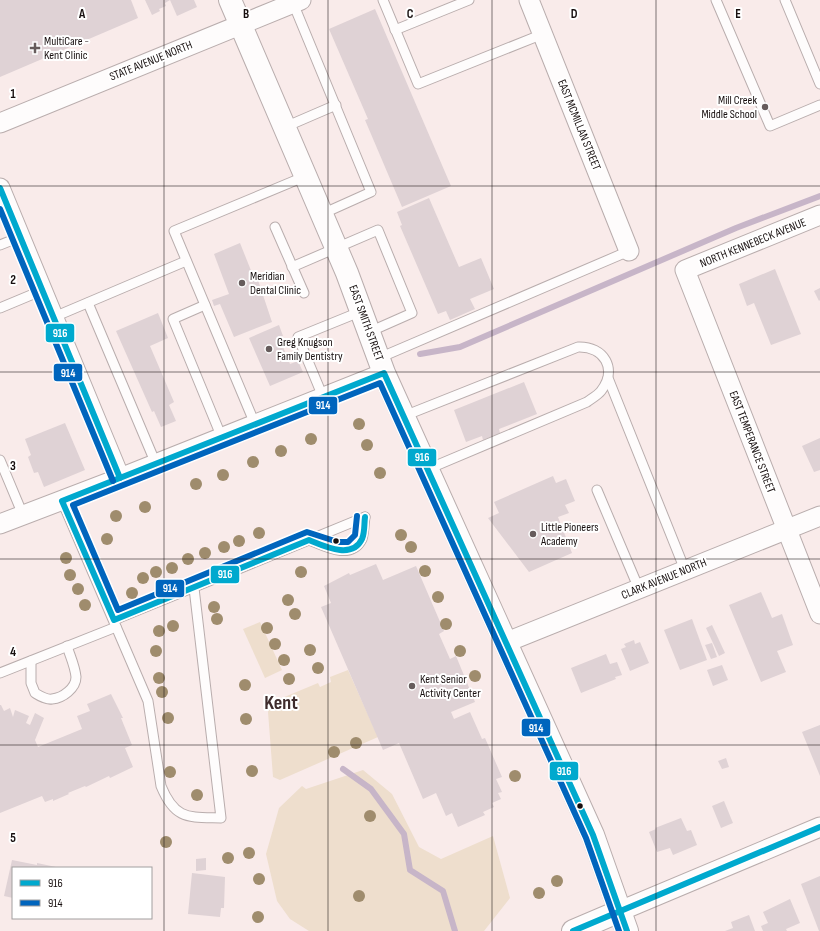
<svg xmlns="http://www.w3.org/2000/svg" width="820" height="931" viewBox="0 0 820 931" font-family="'Sofia Sans Condensed',sans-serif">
<rect width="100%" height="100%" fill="#f9ebea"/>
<g fill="#eedecd">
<polygon points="260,622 282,670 265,678 243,629"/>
<polygon points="348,670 378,737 280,780 273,777 268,712 270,703 318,683 320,687 331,682 330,677"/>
<polygon points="363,770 392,794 419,847 441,859 493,836 510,898 484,931 309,931 290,919 277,901 266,854 279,808 302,786 306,789"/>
</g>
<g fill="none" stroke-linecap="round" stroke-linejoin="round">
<g stroke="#c7b5c8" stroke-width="6">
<polyline points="420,354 460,347 736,228 820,196"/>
<polyline points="343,769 371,789 404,834 410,870 443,891 455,931"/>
</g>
</g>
<g fill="#dfd2d5">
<polygon points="0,0 131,0 138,18 0,77"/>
<polygon points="145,0 194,0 197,7 177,16 170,0 165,3 166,6 159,9 160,11 152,15"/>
<polygon points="375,9 451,186 402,207 365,120 368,119 329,29"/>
<polygon points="429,198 459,267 481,258 494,289 470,299 475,309 450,320 446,311 438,314 400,226 402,225 397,212"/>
<polygon points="240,243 252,273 255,271 272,322 234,337 220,304 214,306 212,300 229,294 214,254"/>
<polygon points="775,269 801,334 771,345 754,303 747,306 739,284"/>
<polygon points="820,288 820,300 819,301 814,291"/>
<polygon points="158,313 168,338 150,346 174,402 169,405 176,421 161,427 154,411 152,412 116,331"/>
<polygon points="279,325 283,336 279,337 290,364 298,361 303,372 270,386 249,338"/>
<polygon points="524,382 537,414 499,429 500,433 483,440 482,436 466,442 454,410"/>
<polygon points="65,423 85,470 44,487 38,472 34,473 28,457 31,455 25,439"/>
<polygon points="820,438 820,470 814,472 802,446"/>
<polygon points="553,476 556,483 566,479 575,501 565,505 569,513 558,517 572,553 529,572 488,518 499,513 494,502"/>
<polygon points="376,564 383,580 416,566 444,631 439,634 450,659 456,656 475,702 451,712 454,719 470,712 482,739 485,738 502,777 496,779 502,792 498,793 501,799 492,803 494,807 483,812 485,815 458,827 452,813 446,816 436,793 423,799 399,743 383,750 321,607 331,603 324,586 349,573 350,575"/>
<polygon points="761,592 772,618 782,614 793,645 777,651 786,672 761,682 729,605"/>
<polygon points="692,619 707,660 680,670 664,630"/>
<polygon points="712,625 725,653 719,656 706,628"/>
<polygon points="634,640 635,644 640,642 649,663 630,671 621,649 626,647 624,644"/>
<polygon points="712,643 717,657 711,659 705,645"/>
<polygon points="606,654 610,664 617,662 622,675 615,677 616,679 581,693 571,668"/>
<polygon points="722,665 728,680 713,686 707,670"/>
<polygon points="111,694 123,718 121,718 132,745 125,748 133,767 110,778 109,776 86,787 85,786 68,793 69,794 53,801 53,799 45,802 42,796 0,813 0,705 1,705 4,711 10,708 13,717 15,710 29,716 26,723 30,725 35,713 44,718 35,740 38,747 82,729 77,716 90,711 87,704"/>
<polygon points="820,725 820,776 802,732"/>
<polygon points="726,758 729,767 722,769 718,761"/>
<polygon points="724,801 733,823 721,828 712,806"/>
<polygon points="681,818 687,831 691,830 697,845 673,855 670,848 657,852 649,832 656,829 655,828"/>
<polygon points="206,858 206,870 196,871 196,859"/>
<polygon points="12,860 37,865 37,863 56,867 55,868 13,868 13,898 4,896"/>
<polygon points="192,873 225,877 224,908 221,908 220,917 188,914"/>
<polygon points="820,876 820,931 819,931 801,884"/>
<polygon points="790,899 800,923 786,929 787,931 763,931 761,926 768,923 763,912"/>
<polygon points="749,915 755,931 725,931 733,928 731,922"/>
</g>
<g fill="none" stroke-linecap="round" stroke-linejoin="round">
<g stroke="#b9adad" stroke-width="11">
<g id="lane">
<polyline points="383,0 418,84 543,34"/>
<polyline points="716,0 770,126 820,105"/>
<polyline points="785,0 820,84"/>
<polyline points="293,3 371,192 322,214"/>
<polyline points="395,30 469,0"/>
<polyline points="285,127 336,105"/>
<polyline points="275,227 304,293"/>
<polyline points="0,245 20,237"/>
<polyline points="292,267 378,230 412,313 369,332"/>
<polyline points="88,303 156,464"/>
<polyline points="205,305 173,319 222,438"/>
<polyline points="0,308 43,290"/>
<polyline points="54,317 186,261"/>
<polyline points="379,358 629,251"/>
<polyline points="608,378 685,570"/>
<polyline points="323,397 298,337 362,311"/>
<path d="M404 416 578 347C604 346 618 369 601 391 598 395 591 399 587 402L428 469"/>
<polyline points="255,424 174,231 306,176"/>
<polyline points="0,460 23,515"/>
<polyline points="597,490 639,589"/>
<path d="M62 501 148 701 161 786C175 820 188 817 221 818L194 588"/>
<path d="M309 540C324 546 351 561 362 539 364 533 364 524 365 517"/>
<polyline points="114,620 365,517"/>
<path d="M31 661V683L35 693C40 696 46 700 52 699 63 698 76 688 76 677 75 666 70 656 67 646"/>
<polyline points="0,673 116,627"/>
</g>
</g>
<g stroke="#b9adad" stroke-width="21">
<g id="street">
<polyline points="529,0 629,251"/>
<polyline points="0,123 301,0"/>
<polyline points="0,188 120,478"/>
<polyline points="820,215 685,270 820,614"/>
<polyline points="0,524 120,478 384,373"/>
<polyline points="507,642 820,516"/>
<polyline points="620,911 820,827"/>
</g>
</g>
<g stroke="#b9adad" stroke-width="24">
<polyline id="secondary" points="573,931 620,911"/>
</g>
<g stroke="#b9adad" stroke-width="24">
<polyline id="primary" points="230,0 347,273 384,373 593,835 627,931"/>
</g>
<use href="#lane" stroke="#fefcfc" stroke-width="9"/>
<use href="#street" stroke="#fefcfc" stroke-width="19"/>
<use href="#secondary" stroke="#fefcfc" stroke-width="22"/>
<use href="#primary" stroke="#fefcfc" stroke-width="22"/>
<g stroke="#fff" stroke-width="9">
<g id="bus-1">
<polyline points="0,188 120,478"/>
<path d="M365 517C364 524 365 532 362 539 352 560 324 546 309 540L114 620 62 501 384 373 593 835 627 931"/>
<polyline points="573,931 820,827"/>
</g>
</g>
<g stroke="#fff" stroke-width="9">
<g id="bus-2">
<polyline points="0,209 113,481"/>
<polyline points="357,516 355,535 348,542 338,542 307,532 118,610 73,505 380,383 586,838 619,931"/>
</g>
</g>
<use href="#bus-1" stroke="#00a9ce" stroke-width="6"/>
<use href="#bus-2" stroke="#0065bd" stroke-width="6"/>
</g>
<g fill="#9f8c6d">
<circle cx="359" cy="424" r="6"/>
<circle cx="311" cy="439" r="6"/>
<circle cx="367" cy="445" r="6"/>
<circle cx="281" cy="451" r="6"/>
<circle cx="253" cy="462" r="6"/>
<circle cx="380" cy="473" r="6"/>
<circle cx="223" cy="475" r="6"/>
<circle cx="196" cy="484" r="6"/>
<circle cx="145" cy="507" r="6"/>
<circle cx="116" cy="516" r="6"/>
<circle cx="259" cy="533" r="6"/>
<circle cx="401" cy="535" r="6"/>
<circle cx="107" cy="539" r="6"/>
<circle cx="239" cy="541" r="6"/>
<circle cx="224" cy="547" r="6"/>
<circle cx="411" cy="547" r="6"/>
<circle cx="205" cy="553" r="6"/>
<circle cx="66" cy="558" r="6"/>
<circle cx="188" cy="559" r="6"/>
<circle cx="172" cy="568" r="6"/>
<circle cx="425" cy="571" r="6"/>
<circle cx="156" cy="572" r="6"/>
<circle cx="301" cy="572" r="6"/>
<circle cx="70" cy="575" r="6"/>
<circle cx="143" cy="578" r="6"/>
<circle cx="78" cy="589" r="6"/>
<circle cx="132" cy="593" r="6"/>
<circle cx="438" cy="597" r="6"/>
<circle cx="288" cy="600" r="6"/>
<circle cx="85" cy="605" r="6"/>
<circle cx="214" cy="607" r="6"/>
<circle cx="295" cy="614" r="6"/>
<circle cx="217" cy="619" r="6"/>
<circle cx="446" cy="624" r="6"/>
<circle cx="173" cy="626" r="6"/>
<circle cx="267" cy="628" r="6"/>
<circle cx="159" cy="631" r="6"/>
<circle cx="275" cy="644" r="6"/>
<circle cx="310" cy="650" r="6"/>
<circle cx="156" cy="651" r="6"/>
<circle cx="460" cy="651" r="6"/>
<circle cx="284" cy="660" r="6"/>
<circle cx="318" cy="668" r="6"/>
<circle cx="475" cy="676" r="6"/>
<circle cx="159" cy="678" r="6"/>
<circle cx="289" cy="679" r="6"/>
<circle cx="245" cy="685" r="6"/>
<circle cx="162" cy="692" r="6"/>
<circle cx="168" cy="718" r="6"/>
<circle cx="246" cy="719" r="6"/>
<circle cx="356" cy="743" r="6"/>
<circle cx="334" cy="752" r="6"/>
<circle cx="252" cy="771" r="6"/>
<circle cx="170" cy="772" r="6"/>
<circle cx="515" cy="776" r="6"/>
<circle cx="197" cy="795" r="6"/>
<circle cx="370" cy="816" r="6"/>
<circle cx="166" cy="842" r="6"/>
<circle cx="249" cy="853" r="6"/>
<circle cx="228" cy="858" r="6"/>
<circle cx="259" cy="879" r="6"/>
<circle cx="557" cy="881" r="6"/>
<circle cx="539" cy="893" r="6"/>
<circle cx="359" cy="896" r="6"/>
<circle cx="258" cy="917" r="6"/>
</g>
<path fill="none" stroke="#170f0f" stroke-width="1" stroke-opacity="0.55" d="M164 0V931M328 0V931M492 0V931M656 0V931M0 186H820M0 372H820M0 559H820M0 745H820"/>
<g fill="#665c5c" stroke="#fff" stroke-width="1.5">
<path d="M33 42h4v4h4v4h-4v4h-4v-4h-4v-4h4z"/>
<circle cx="765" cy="107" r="4"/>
<circle cx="242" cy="283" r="4"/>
<circle cx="269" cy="349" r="4"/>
<circle cx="533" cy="534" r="4"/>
<circle cx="412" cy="686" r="4"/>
</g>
<g fill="#170f0f" stroke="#fff" stroke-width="1.5">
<circle cx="336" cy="541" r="3.5"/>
<circle cx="580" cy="806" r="3.5"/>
</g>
<g text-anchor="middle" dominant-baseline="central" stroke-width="4" stroke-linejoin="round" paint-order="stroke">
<g font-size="12" fill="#170f0f" stroke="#fff" text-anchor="start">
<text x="44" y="41">MultiCare -<tspan x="44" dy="14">Kent Clinic</tspan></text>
<text x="757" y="100" text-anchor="end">Mill Creek<tspan x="757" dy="14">Middle School</tspan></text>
<text x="250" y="276">Meridian<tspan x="250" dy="14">Dental Clinic</tspan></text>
<text x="277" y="342">Greg Knugson<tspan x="277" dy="14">Family Dentistry</tspan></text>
<text x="541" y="527">Little Pioneers<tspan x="541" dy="14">Academy</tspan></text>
<text x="420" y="679">Kent Senior<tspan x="420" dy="14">Activity Center</tspan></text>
</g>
<g font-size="12" fill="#170f0f" stroke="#fff">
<text transform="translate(151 61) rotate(-22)">STATE AVENUE NORTH</text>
<text transform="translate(579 125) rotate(68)">EAST MCMILLAN STREET</text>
<text transform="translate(753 243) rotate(-22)">NORTH KENNEBECK AVENUE</text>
<text transform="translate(366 323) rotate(70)">EAST SMITH STREET</text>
<text transform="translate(752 442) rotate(69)">EAST TEMPERANCE STREET</text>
<text transform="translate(664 579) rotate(-22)">CLARK AVENUE NORTH</text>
</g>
<g font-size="20" font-weight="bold" fill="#3f2c2c" stroke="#fff">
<text x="281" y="703">Kent</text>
</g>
</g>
<g font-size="13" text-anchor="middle" font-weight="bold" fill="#170f0f" stroke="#fff" stroke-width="4" stroke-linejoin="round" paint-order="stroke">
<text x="82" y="18">A</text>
<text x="246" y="18">B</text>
<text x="410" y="18">C</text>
<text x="574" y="18">D</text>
<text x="738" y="18">E</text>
<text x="13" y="98">1</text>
<text x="13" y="284">2</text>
<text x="13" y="470">3</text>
<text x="13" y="656">4</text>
<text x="13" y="842">5</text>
</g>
<g stroke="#fff" stroke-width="1.5">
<rect x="45" y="323" width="30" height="20" rx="4" fill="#00a9ce"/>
<rect x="53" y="363" width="30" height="19" rx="4" fill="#0065bd"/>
<rect x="308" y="396" width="30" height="19" rx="4" fill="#0065bd"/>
<rect x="407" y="448" width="30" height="19" rx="4" fill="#00a9ce"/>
<rect x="210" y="565" width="30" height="19" rx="4" fill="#00a9ce"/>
<rect x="155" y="579" width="30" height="19" rx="4" fill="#0065bd"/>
<rect x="521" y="718" width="30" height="19" rx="4" fill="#0065bd"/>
<rect x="549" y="761" width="30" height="20" rx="4" fill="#00a9ce"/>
</g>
<g font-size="11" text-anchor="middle" font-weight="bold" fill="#fff">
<text x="60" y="337">916</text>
<text x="68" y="377">914</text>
<text x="323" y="409">914</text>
<text x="422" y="461">916</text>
<text x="225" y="578">916</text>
<text x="170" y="592">914</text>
<text x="536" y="732">914</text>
<text x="564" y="775">916</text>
</g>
<rect x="12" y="867" width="140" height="52" fill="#ffffff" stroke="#a29f9f"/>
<rect x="20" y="880" width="20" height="6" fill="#00a9ce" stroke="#a29f9f"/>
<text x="48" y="887" font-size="12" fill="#170f0f">916</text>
<rect x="20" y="900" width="20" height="6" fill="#0065bd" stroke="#a29f9f"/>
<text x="48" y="907" font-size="12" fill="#170f0f">914</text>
</svg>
